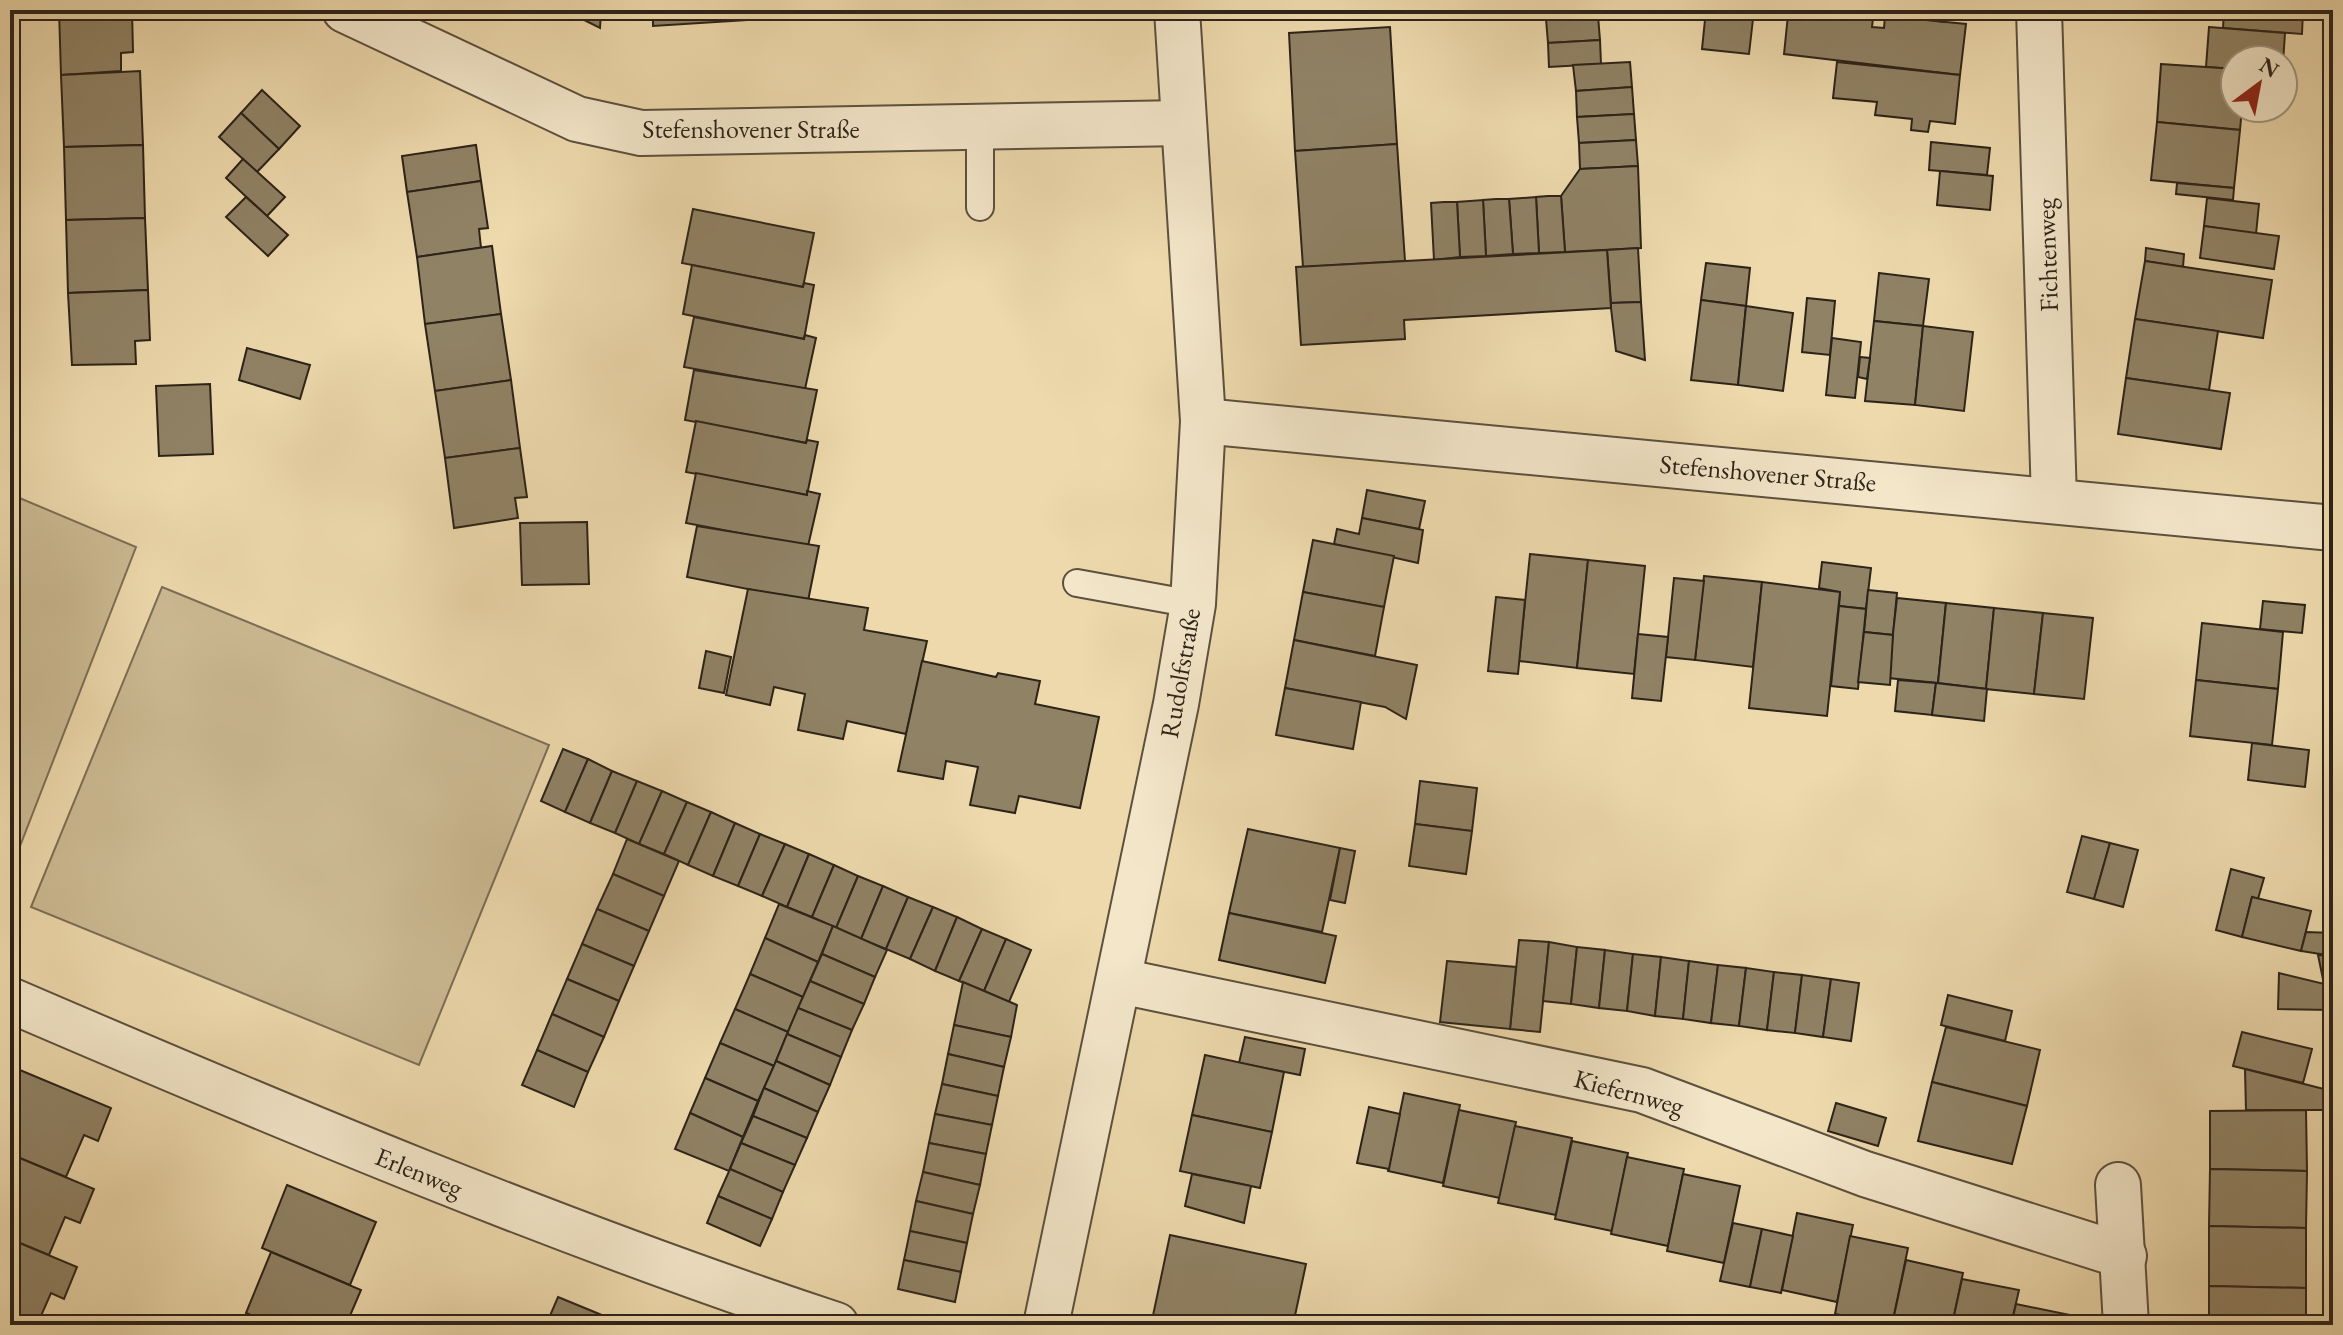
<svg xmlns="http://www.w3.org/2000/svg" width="2343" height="1335" viewBox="0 0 2343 1335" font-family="'EB Garamond',serif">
<rect width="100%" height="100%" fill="#edd9ac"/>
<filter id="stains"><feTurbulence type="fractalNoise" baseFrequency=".0025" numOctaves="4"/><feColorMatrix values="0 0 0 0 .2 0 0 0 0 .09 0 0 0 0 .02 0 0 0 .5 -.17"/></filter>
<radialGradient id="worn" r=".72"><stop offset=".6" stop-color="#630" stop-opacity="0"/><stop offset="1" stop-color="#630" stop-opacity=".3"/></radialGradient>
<g fill="#ccba93" stroke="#7c6e56" stroke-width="2">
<polygon points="10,494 136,547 10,872"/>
<polygon points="162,587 549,745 419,1065 31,907"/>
</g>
<g fill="#908265" stroke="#2c2319" stroke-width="2">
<polygon points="59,10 132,10 133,52 121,53 121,71 61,75"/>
<polygon points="564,10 601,10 600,28"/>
<polygon points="653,10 877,10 877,12 653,26"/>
<polygon points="1545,10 1598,10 1598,16 1546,19"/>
<polygon points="1706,10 1754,10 1749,54 1702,49"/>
<polygon points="1816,10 1874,10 1872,27 1884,28 1885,16 1966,24 1960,75 1784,54 1788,15 1815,18"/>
<polygon points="1924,10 1946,11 1944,22 1923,19"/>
<polygon points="2224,10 2303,10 2302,34 2223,28"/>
<polygon points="1598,16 1600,40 1548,43 1546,19"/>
<polygon points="1390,27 1397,144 1295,151 1289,33"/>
<polygon points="2209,27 2285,33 2283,63 2235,60 2235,69 2206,67"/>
<polygon points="1600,40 1601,64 1549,67 1548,43"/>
<polygon points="1630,62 1632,87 1576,91 1573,65"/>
<polygon points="1837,62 1960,75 1955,124 1930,121 1928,132 1911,130 1912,119 1875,115 1877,102 1833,98"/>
<polygon points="2161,64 2235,69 2235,108 2242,108 2240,130 2157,122"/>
<polygon points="140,71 143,145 64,147 61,75"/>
<polygon points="1632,87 1634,114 1577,117 1576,91"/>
<polygon points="262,90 300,126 279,149 241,113"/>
<polygon points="241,113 279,149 257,172 219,137"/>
<polygon points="1634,114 1636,140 1579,143 1577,117"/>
<polygon points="2157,122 2240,130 2234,188 2151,180"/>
<polygon points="1636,140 1638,166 1580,169 1579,143"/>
<polygon points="1931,142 1990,148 1987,175 1929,170"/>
<polygon points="1397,144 1405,261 1303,267 1295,151"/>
<polygon points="143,145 145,218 66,220 64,147"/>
<polygon points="476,145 481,181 407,192 402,156"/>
<polygon points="243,159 285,197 267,216 226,178"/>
<polygon points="1638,166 1641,248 1565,252 1561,196 1580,169"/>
<polygon points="1940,171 1993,176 1990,210 1937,205"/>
<polygon points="481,181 488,228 479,229 481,248 417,257 407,192"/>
<polygon points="2177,183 2234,188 2233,200 2176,194"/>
<polygon points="1548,196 1561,196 1565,252 1539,253 1536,197"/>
<polygon points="246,197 288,235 268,256 226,217"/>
<polygon points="1536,197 1539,253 1513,254 1509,199"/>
<polygon points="2207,198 2259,204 2256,234 2204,226"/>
<polygon points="1496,199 1509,199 1513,254 1486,256 1483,200"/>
<polygon points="1483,200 1486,256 1460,257 1457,202"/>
<polygon points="1444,202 1457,202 1460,257 1434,260 1431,203"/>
<polygon points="693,209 814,233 803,287 682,263"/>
<polygon points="145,218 148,290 68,293 66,220"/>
<polygon points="2204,226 2279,236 2274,269 2200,258"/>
<polygon points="492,246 501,314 425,324 417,257"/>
<polygon points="1638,248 1641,302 1611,303 1607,250"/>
<polygon points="2146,248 2184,254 2183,267 2145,261"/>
<polygon points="1607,250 1611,308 1404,320 1405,339 1301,345 1296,267"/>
<polygon points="2145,261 2272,280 2263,338 2135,319"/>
<polygon points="1706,263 1750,268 1746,306 1701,300"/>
<polygon points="692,265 803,287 804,283 814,285 804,339 683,314"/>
<polygon points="1879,273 1929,279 1923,326 1874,321"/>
<polygon points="148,290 150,340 135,341 136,364 72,365 68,293"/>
<polygon points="1807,298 1835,301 1830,355 1802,352"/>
<polygon points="1701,300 1746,306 1738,385 1691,380"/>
<polygon points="1641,302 1645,360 1616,351 1611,308 1611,303"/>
<polygon points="1746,306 1793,313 1783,391 1738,385"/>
<polygon points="501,314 511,380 435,391 425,324"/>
<polygon points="694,317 804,339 805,335 816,338 805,389 684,367"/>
<polygon points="2135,319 2218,331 2209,390 2126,378"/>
<polygon points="1874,321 1923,326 1915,405 1865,401"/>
<polygon points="1923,326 1973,332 1964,411 1915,405"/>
<polygon points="1832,338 1861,342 1855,398 1826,395"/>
<polygon points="247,348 310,365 300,399 239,380"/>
<polygon points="1860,357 1870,358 1867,379 1858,377"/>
<polygon points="694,370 817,390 806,443 685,420"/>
<polygon points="2126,378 2230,393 2221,449 2118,434"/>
<polygon points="511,380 520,448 445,458 435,391"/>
<polygon points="210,384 213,454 159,456 156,386"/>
<polygon points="696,421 806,443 807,440 818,442 807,495 686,472"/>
<polygon points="520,448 527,497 515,498 518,518 454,528 445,458"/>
<polygon points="696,473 807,495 807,491 820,494 808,546 686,523"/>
<polygon points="1367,490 1425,501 1419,529 1362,518"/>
<polygon points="1362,518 1423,530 1418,563 1334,544 1337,529 1359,534"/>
<polygon points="587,522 589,584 522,585 520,523"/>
<polygon points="697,526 819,546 808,601 687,577"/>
<polygon points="1313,540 1394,556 1384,607 1303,592"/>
<polygon points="1530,554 1588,560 1577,668 1519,661"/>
<polygon points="1588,560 1645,566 1634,674 1577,668"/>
<polygon points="1822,562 1871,568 1866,609 1839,606 1840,592 1819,588"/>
<polygon points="1704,576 1762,582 1753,667 1695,660"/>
<polygon points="1674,578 1704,581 1695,660 1666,657"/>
<polygon points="1762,582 1840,592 1827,716 1749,708"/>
<polygon points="748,589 868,608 864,630 927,641 906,734 847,721 843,739 798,730 805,694 774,687 770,705 726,695"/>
<polygon points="1868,590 1897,593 1893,635 1864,632"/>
<polygon points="1303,592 1384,607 1375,656 1294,640"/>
<polygon points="1496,597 1525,600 1518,674 1488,671"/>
<polygon points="1897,598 1946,603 1938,683 1888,678"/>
<polygon points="2263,601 2305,605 2302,633 2260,629"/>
<polygon points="1946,603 1994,608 1986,689 1938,683"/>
<polygon points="1839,606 1866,609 1858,689 1831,686"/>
<polygon points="1994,608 2043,613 2034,694 1986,689"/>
<polygon points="2043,613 2093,618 2084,699 2034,694"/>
<polygon points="2202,623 2283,632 2278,689 2196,680"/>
<polygon points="1864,632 1893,635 1890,685 1858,682"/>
<polygon points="1638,634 1668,637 1661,701 1632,698"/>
<polygon points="1294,640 1417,665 1406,719 1385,707 1285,688"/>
<polygon points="706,651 731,657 724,693 699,688"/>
<polygon points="922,661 996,677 998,673 1040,681 1035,704 1099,717 1080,808 1019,796 1015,813 970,805 978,767 946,761 943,779 898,771"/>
<polygon points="1898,680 1936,683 1932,715 1895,711"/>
<polygon points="2196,680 2278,689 2272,745 2190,736"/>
<polygon points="1936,683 1987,689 1984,721 1932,715"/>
<polygon points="1285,688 1361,702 1353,749 1276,735"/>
<polygon points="2252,743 2309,750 2305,787 2248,780"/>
<polygon points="563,749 588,759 565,812 541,801"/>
<polygon points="588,759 612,771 590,823 565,812"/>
<polygon points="612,771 637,781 615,833 590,823"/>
<polygon points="637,781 662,791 639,844 615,833"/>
<polygon points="1420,781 1477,788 1472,831 1415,824"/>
<polygon points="662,791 687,802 664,854 639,844"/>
<polygon points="687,802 711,812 688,865 664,854"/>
<polygon points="711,812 735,823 713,876 688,865"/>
<polygon points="735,823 760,834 738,886 713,876"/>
<polygon points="1415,824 1472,831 1466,874 1409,866"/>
<polygon points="1248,829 1340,848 1322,932 1229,913"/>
<polygon points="760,834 785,844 762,896 738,886"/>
<polygon points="2082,836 2110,843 2094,899 2067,892"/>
<polygon points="627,839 679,861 664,896 613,874"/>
<polygon points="2110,843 2138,850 2123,907 2094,899"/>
<polygon points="785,844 809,854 787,907 762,896"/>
<polygon points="1340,848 1355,851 1345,903 1330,900"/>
<polygon points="809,854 834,865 812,917 787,907"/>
<polygon points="834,865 858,876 836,928 812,917"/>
<polygon points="2231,869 2264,878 2258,899 2252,897 2242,937 2216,930"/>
<polygon points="613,874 664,896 649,931 597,909"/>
<polygon points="858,876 883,886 861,939 836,928"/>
<polygon points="883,886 908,897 886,949 861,939"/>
<polygon points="908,897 933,907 910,959 886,949"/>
<polygon points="2252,897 2311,911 2301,951 2242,937"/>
<polygon points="779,904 833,926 818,962 765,938"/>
<polygon points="933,907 957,917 935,971 910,959"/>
<polygon points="597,909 649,931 634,966 582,944"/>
<polygon points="1229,913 1336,936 1325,983 1219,960"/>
<polygon points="957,917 982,929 959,981 935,971"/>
<polygon points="833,926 887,950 875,977 822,954"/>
<polygon points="982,929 1006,939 984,991 959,981"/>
<polygon points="2306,932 2333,933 2333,956 2301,951"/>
<polygon points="765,938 818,962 803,997 750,974"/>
<polygon points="1006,939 1031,950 1009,1002 984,991"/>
<polygon points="1519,940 1549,942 1540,1032 1510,1029"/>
<polygon points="1549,942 1577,947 1571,1004 1543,1001"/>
<polygon points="582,944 634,966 619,1001 567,979"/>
<polygon points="1577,947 1605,950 1599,1008 1571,1004"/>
<polygon points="1605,950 1633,954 1627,1011 1599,1008"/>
<polygon points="822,954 875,977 864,1004 810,981"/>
<polygon points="1633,954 1661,957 1655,1016 1627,1011"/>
<polygon points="2318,955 2333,956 2333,1010 2278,1009 2279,973 2324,984"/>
<polygon points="1661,957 1689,961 1683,1019 1655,1016"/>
<polygon points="1447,961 1516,967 1510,1029 1440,1022"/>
<polygon points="1689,961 1718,965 1711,1023 1683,1019"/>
<polygon points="1718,965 1746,968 1739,1026 1711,1023"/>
<polygon points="1746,968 1774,972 1767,1030 1739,1026"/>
<polygon points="1774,972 1802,975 1795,1033 1767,1030"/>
<polygon points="750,974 803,997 788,1032 735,1009"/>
<polygon points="1802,975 1831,979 1823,1037 1795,1033"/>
<polygon points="567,979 619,1001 604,1037 552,1014"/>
<polygon points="1831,979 1859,983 1851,1041 1823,1037"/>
<polygon points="810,981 864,1004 852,1030 798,1008"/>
<polygon points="963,982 1017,1005 1011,1037 954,1025"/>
<polygon points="1948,995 2012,1011 2005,1041 1941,1025"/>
<polygon points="798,1008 852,1030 841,1057 787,1034"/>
<polygon points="735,1009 788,1032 774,1066 720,1043"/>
<polygon points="552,1014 604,1037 588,1072 537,1050"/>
<polygon points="954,1025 1011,1037 1004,1067 948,1054"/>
<polygon points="1946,1027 2040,1050 2027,1106 1932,1082"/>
<polygon points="2242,1032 2312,1049 2303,1083 2233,1066"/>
<polygon points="787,1034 841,1057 830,1085 776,1061"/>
<polygon points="1245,1037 1305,1049 1300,1075 1239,1063"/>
<polygon points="720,1043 774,1066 758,1101 705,1078"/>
<polygon points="537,1050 588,1072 574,1107 522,1085"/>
<polygon points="948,1054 1004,1067 998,1096 942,1084"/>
<polygon points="1205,1055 1284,1072 1272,1132 1192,1115"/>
<polygon points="776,1061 830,1085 818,1112 764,1088"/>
<polygon points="15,1068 111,1108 98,1141 84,1135 66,1177 10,1154 10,1080"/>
<polygon points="2245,1069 2324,1089 2325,1110 2246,1110"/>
<polygon points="705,1078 758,1101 743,1137 690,1113"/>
<polygon points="1932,1082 2027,1106 2012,1164 1918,1141"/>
<polygon points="942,1084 998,1096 992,1125 935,1114"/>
<polygon points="764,1088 818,1112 807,1138 753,1116"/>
<polygon points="1404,1093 1460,1105 1443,1183 1388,1171"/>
<polygon points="1836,1103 1886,1118 1878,1146 1828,1131"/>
<polygon points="1369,1107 1400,1114 1389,1169 1357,1163"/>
<polygon points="1459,1110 1516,1122 1500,1198 1443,1186"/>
<polygon points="2306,1110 2307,1171 2210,1169 2210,1111"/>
<polygon points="690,1113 743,1137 729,1171 675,1149"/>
<polygon points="935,1114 992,1125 986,1154 929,1143"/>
<polygon points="1192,1115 1272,1132 1260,1188 1180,1171"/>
<polygon points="753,1116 807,1138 795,1165 741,1143"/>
<polygon points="1515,1126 1572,1138 1556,1215 1498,1203"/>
<polygon points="1572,1141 1628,1153 1612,1231 1555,1219"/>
<polygon points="741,1143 795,1165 783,1192 730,1169"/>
<polygon points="929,1143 986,1154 980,1185 923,1172"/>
<polygon points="10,1154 94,1189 80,1223 65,1217 49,1255 10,1239"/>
<polygon points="1627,1157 1684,1169 1668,1246 1611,1234"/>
<polygon points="730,1169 783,1192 772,1219 718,1196"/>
<polygon points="2210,1169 2307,1171 2306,1228 2209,1226"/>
<polygon points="923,1172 980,1185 973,1214 916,1201"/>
<polygon points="1192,1174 1251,1186 1244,1223 1185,1206"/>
<polygon points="1683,1174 1740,1186 1724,1263 1667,1251"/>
<polygon points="287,1185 376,1222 350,1285 262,1248"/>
<polygon points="718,1196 772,1219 760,1246 707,1223"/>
<polygon points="916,1201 973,1214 967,1243 910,1231"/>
<polygon points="1797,1213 1853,1225 1837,1302 1782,1290"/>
<polygon points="1733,1223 1762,1229 1750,1287 1720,1281"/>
<polygon points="2209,1226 2306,1228 2306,1288 2209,1286"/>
<polygon points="1762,1229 1793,1236 1781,1293 1750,1287"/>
<polygon points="910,1231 967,1243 961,1272 904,1260"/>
<polygon points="1170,1235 1306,1264 1293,1325 1151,1325"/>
<polygon points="1850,1236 1908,1248 1892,1325 1835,1314"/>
<polygon points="10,1239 77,1267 64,1299 51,1293 37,1325 10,1323"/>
<polygon points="271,1252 361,1290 346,1325 276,1325 246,1313"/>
<polygon points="904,1260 961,1272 955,1302 898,1289"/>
<polygon points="1906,1260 1963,1273 1952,1325 1892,1325"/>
<polygon points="1962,1279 2019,1290 2011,1325 1952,1325"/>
<polygon points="2209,1286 2306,1288 2306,1325 2209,1325"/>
<polygon points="558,1297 626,1325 546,1325"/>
<polygon points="2016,1304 2075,1316 2073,1325 2011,1325"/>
</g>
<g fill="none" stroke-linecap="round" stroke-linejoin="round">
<g stroke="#5c503e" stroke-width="30">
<g id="service">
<polyline points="980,127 980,207"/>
<polyline points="1077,583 1193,604"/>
</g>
</g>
<g stroke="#5c503e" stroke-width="48">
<g id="minor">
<polyline points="345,10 577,119 641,133 1183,123"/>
<polyline points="2039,10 2054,500"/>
<polyline points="1203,421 2333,528"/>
<polyline points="1120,981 1642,1090 1865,1174 2124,1256"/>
<path d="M10 1000C282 1117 555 1232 836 1325"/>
<polyline points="2118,1185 2126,1325"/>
<polyline points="1046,1325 1176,704 1193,604 1203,421 1177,10"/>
</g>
</g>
<use href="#service" stroke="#f3e6c9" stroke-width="26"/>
<use href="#minor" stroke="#f3e6c9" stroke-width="44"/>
</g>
<g text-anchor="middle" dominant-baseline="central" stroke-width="8" stroke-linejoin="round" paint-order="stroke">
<g font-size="26" fill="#2c2319" stroke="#f3e6c9">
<text x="751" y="129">Stefenshovener Straße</text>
<text transform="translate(2047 255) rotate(-92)">Fichtenweg</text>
<text transform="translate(1768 473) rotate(5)">Stefenshovener Straße</text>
<text transform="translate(1180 673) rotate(-80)">Rudolfstraße</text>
<text transform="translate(1629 1092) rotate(15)">Kiefernweg</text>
<text transform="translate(419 1172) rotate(22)">Erlenweg</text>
</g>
</g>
<rect width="2343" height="1335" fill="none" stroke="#edd9ac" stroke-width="40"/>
<rect x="12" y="12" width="2319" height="1311" fill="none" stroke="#2c2319" stroke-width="4"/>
<rect x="20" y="20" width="2303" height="1295" fill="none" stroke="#2c2319" stroke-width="2"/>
<g transform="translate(2259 84) rotate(32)"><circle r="38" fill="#f3e6c9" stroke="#a39883" stroke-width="2"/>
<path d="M0-6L14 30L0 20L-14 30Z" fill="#8f2418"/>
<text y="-12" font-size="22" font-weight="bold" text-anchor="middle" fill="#2c2319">N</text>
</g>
<rect width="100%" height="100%" filter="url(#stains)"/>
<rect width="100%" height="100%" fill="url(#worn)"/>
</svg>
